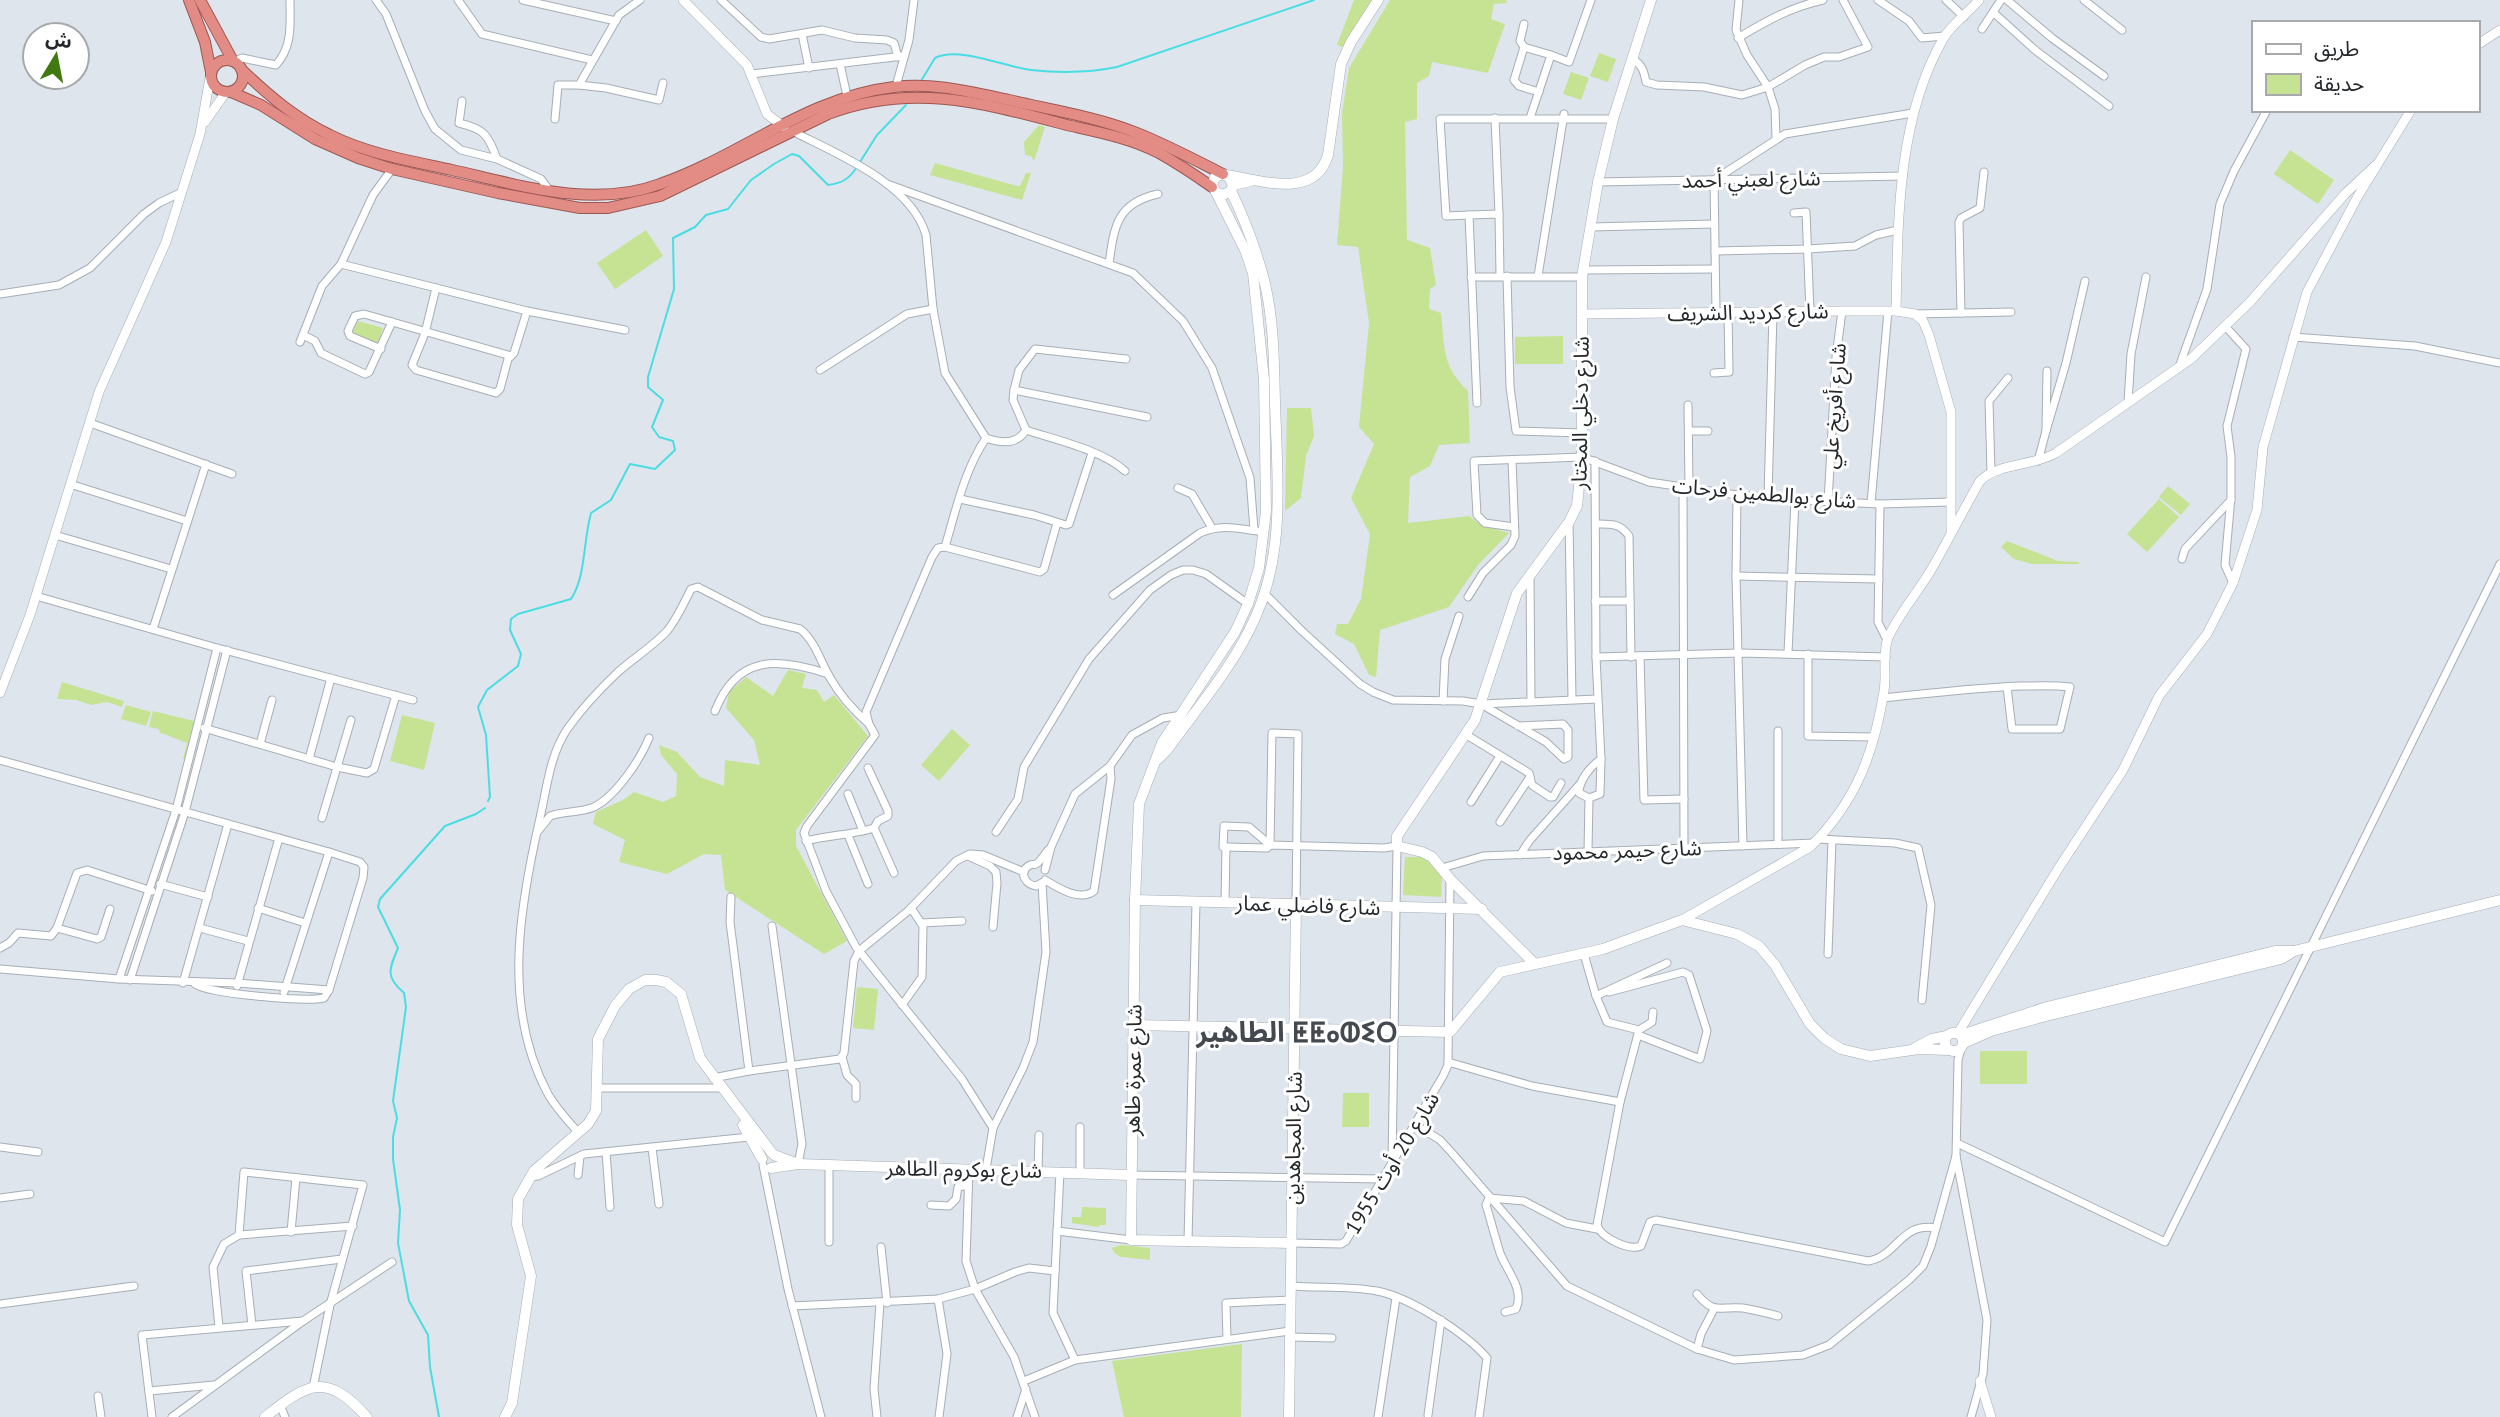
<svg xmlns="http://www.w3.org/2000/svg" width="2500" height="1417" viewBox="0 0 2500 1417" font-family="'PT Sans','Noto Sans Arabic','Noto Sans Tifinagh',sans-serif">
<rect width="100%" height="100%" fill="#dee5ed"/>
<g fill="#c6e394">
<polygon points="1354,0 1372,0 1343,47 1337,45"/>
<path d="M1390 0H1506L1507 3 1494 4 1491 19 1505 24 1488 73 1432 62 1429 76 1417 83V119L1405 122 1407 240 1430 248 1436 285 1430 289 1429 309 1441 313C1445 347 1441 365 1468 391L1470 443 1439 445 1430 466 1410 477 1408 523 1469 516 1481 525 1509 533 1478 565 1449 607 1380 630 1376 677 1369 675 1354 644 1335 634 1337 624H1348L1361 599 1370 534 1351 498 1374 444 1359 427 1369 323 1358 247 1337 245 1343 167 1342 113 1349 68Z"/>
<polygon points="1599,53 1616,59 1608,82 1590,76"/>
<polygon points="1571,72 1589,78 1581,100 1563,94"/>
<polygon points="1039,125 1045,127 1034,161 1031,156 1025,155 1024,142"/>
<polygon points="2290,150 2334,180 2318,204 2274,174"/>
<polygon points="935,163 1017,186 1020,186 1026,173 1031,173 1022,200 930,175"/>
<polygon points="646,230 663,256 615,289 597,263"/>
<polygon points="358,321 383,328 378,343 352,334"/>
<polygon points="1563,336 1563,364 1515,364 1515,337"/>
<polygon points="1287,408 1311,408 1314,436 1306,456 1301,498 1285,511"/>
<polygon points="2168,486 2190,504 2181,515 2159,497"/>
<polygon points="2159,499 2179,517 2147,552 2127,534"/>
<polygon points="2007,541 2058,561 2079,562 2079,564 2032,564 2014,559 2001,547"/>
<polygon points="788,670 806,674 802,688 817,690 824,702 834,695 868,736 796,830 796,846 847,941 824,954 725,890 721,855 704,854 667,874 619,862 625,840 593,824 596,812 623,800 634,792 663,802 676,796 677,774 661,755 659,745 677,752 700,777 724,786 725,760 760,765 754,740 726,708 729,692 746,677 773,696"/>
<polygon points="62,682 124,701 122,707 107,702 91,705 76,700 57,699"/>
<polygon points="126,705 151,712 146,726 121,719"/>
<path d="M153 711 194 721 185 759H183L187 743C177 740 170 735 160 733L159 729 149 727Z"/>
<polygon points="402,715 435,723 424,770 390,761"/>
<polygon points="952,729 970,745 939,781 921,765"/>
<polygon points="1405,857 1424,857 1442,876 1441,897 1403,895"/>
<polygon points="857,987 878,989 874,1030 853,1028"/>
<rect x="1980" y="1051" width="47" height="33"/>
<polygon points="1343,1093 1369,1093 1369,1127 1342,1127"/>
<polygon points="1082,1207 1106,1208 1106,1225 1100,1225 1099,1227 1072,1223 1072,1217 1081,1217"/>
<polygon points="1121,1245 1150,1248 1150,1260 1121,1257 1114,1253 1112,1248"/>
<polygon points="1242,1344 1241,1417 1124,1417 1112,1361"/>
</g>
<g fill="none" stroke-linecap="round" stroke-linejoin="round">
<g stroke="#4adde2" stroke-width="2">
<path d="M921 81 935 58C959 46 1005 67 1031 70 1060 73 1088 73 1117 67L1314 0"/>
<polyline points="860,162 877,135 906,105"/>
<path d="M488 801 490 797 486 735 478 707 487 690 518 666 521 654 510 630 511 619 518 614 571 599C586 576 583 542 591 513L611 500 630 464 655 469 675 450 673 441 659 437 652 427 663 400 648 387V377L674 289 673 238 695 227 706 215 728 209 751 180 774 164 792 154 799 156 828 185C843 183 849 179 857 167"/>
<path d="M439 1417 430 1367 428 1335 409 1301 398 1243 400 1210 393 1159V1137L397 1118 393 1101 406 1007 404 993C385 977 389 969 398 948L378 907 380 899 445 826 476 814 485 808"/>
</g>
<g stroke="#a7aeb5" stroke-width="9">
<g id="minor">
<polyline points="376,0 386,14 425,111 435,129 461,150 497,159 541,179 549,190"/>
<polyline points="458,0 482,34 592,60"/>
<polyline points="523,0 616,21"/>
<polyline points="721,0 761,37 769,39 822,30 855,38 887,40 894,43 898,57"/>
<polyline points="1739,0 1736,30 1747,55 1768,87 1775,109 1776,138"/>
<polyline points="1878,0 1909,21 1922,38 1944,36"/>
<polyline points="1946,0 1964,17"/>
<polyline points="2007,0 2052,38 2104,76"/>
<polyline points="2084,0 2122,30"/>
<polyline points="1994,13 2035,50 2109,106"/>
<polyline points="1982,29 2001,0"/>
<polyline points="802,34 809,68"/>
<path d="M1738 38C1766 21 1791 7 1823 0"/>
<polyline points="1524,47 1520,41 1524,24"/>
<path d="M1633 59C1642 65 1644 71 1646 82L1657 85 1704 87 1742 95 1768 87 1805 65 1824 57H1839L1868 47 1843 0"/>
<path d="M234 62 242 58 276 65C293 46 290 24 290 0"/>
<polyline points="840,64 847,96"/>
<polyline points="752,74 903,56"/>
<polyline points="579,85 606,88 659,100 663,83"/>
<polyline points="896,86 909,40 914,0"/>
<polyline points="1539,92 1519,86 1514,80 1524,47 1551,55"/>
<path d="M462 101 459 123C484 129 488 134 497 159"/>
<polyline points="1495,118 1499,214"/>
<polyline points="1530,118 1551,55 1569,62 1591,0"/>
<polyline points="555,119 558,85 579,85 619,15 640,0"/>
<path d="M792 131C837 154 911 183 926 235L933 309 945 373 986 438"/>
<polyline points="1598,182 1903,176"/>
<polyline points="887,184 1133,273 1183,321 1212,368 1250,478 1254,530"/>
<polyline points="1794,213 1806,212 1810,312"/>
<polyline points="1469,215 1446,216 1440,119 1613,119"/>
<polyline points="1591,227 1714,224"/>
<polyline points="1715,251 1808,249 1855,246 1876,235 1898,230"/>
<polyline points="341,264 527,311 625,330"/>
<path d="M1109 264C1114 228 1116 203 1158 194"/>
<polyline points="1584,270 1715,269"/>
<polyline points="1507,276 1510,387 1516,431 1583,433"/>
<polyline points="1538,276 1564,114"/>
<polyline points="1471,277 1582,277"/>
<polyline points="436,288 425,333 412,365 416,370 496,393 500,389 508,359 514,353 527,311"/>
<polyline points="0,294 59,285 90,268 144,214 159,203 182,192"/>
<polyline points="1716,312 1714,180 1785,134 1913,113"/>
<polyline points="1961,313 1959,222 1961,218 1980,208 1984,172"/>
<polyline points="1915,314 2011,312"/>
<polyline points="2225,326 2246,349 2227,426 2231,457 2231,497 2225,565 2233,583"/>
<polyline points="303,335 315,341 321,353 365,374 369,372 392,322"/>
<polyline points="2293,337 2415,346 2500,363"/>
<polyline points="300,342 322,286 341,264 373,195 392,169"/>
<polyline points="381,349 350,336 348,331 355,316 364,314 511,356"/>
<polyline points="2179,367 2207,289 2220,204 2234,171 2267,110"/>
<polyline points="820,370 907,314 933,309"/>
<polyline points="1714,373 1729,372 1728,312"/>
<polyline points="1014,390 1147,417"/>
<polyline points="2128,402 2131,354 2146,277"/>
<polyline points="1477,403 1469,215 1499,214 1500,276"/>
<polyline points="1688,405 1689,489"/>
<polyline points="90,423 232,474"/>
<path d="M1026 430C1056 440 1102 450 1125 471"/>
<polyline points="1689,431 1708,431"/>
<polyline points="2046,431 2066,363 2085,281"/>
<polyline points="1595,461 1596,657 1601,759"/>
<polyline points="2038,461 2046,431 2047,371"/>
<polyline points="1991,472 1989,401 2008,378"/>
<polyline points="70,484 187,521"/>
<polyline points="1178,488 1192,494 1212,528"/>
<polyline points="1683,488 1684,848"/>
<polyline points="1737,495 1736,576 1743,846"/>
<polyline points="1768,497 1773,313"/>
<polyline points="960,499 1034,515 1066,525 1069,524 1092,453"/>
<polyline points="1828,502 1836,357 1842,311"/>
<polyline points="1871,503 1888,311"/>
<polyline points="1880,504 1878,622 1887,640"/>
<polyline points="1569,522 1572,699"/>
<path d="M1596 524C1611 524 1620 523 1629 536L1631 657"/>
<polyline points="1514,527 1485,523 1477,515 1474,461 1582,457 1649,482 1737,495 1789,498 1795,500 1880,504 1950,502"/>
<polyline points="55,535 171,569"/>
<polyline points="945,547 1040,572 1044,569 1057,523"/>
<polyline points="2182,559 2185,549 2231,500"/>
<polyline points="1530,575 1531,701"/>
<polyline points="1736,576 1879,579"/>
<polyline points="1265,594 1302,631 1360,684 1373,692 1393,700 1463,701 1481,704 1546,742 1564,759 1568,757 1568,730 1563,724 1518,726"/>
<path d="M1113 595 1200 533C1220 524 1236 528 1257 531"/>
<polyline points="36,596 217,648 413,700"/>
<polyline points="1468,597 1483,573 1511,545 1515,536 1512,460"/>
<polyline points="1595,601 1630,601"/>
<polyline points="153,629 206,464"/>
<polyline points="1788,653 1795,500"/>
<polyline points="1808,654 1808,736 1874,737"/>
<polyline points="1640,656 1644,800 1684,799"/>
<polyline points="1596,657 1739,653 1886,657"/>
<path d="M1883 698C1929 693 1974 688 2020 686 2036 686 2053 685 2070 687L2060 729H2012L2007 687"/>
<polyline points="1443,701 1445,659 1459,616"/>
<polyline points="1482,704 1597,699"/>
<path d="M715 711C737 655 777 657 828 674"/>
<polyline points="204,728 337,767 367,773 374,769 396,695"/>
<polyline points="1778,731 1778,844"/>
<polyline points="1465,734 1529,773 1532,785 1550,797 1553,797 1561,783"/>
<polyline points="260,744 272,700"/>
<polyline points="309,759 331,678"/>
<path d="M0 760 329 852 360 862 364 867 363 878 329 990 324 998C305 1002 210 994 195 984"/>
<polyline points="848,794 863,831"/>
<polyline points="1471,802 1500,756"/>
<polyline points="322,818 351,720"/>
<polyline points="1500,822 1530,777"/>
<polyline points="874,828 894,873"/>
<path d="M539 830 550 816C564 811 580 813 594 807 616 796 640 760 649 738"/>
<polyline points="996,832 1018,799 1024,767 1089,659 1150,590 1171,575 1183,570 1193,570 1206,574 1248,604"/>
<polyline points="848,835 868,884"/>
<polyline points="1818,839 1895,843 1918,848 1931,905 1922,1000"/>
<path d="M806 841C829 835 852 835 874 828L878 821 888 816V811L868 768"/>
<polyline points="1270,845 1272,733 1298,734 1296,905"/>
<polyline points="1226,847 1267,848 1270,845 1384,848 1397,846 1392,1162"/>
<path d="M1588 852 1589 798 1600 794 1601 759C1590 767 1579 780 1579 793L1589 798"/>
<polyline points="1520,855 1530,840 1580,784"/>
<polyline points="968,856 990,866 996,872 997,883 993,927"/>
<polyline points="1442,868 1483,856 1814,843"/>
<polyline points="1045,870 1051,847 1075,794 1110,766 1132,735 1163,718 1182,715"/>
<path d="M1045 880C1058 888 1080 902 1094 891L1111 779 1110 766"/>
<path d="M1044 882 1036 886C1026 885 1017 872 1030 865 1031 864 1034 865 1036 864 1040 862 1045 854 1048 850"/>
<polyline points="160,884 208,897"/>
<polyline points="731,897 730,922 749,1071 840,1059 844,1053 854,961 859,951 908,911 956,861 970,854 983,855 1024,872"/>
<polyline points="1225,902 1226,847 1223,847 1224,826 1249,827 1270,845"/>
<polyline points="258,908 305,923"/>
<polyline points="921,923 962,921"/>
<polyline points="772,926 802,1144 798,1164"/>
<polyline points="57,928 97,939 101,937 110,909"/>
<polyline points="200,928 248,941"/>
<polyline points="0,948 9,943 18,933 51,936 57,928 77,873 87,870 152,891"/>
<polyline points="1828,954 1832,840"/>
<polyline points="0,969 119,979 237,983 329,990"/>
<polyline points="119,979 176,810 217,648"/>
<polyline points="130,980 185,812 227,650"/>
<polyline points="183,983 228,824"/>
<polyline points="237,986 279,838"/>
<polyline points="284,992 329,852"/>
<polyline points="1609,992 1683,972 1689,975 1707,1031 1700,1059 1638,1035"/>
<polyline points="1596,996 1667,963"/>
<polyline points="902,1005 922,977 923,926 911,908"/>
<polyline points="1639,1030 1652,1022 1653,1012"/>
<polyline points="1961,1049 1958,1060 1956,1156 1987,1320 1983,1374 1971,1417"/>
<polyline points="842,1057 847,1075 856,1084 856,1098"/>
<polyline points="1448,1062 1532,1086 1620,1102 1639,1030 1607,1022 1596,996 1584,954"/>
<polyline points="713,1078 749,1071"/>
<polyline points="598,1088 720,1088"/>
<path d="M1620 1102 1597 1225C1601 1238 1629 1251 1641 1246L1650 1222 1656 1220 1868 1261C1898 1256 1900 1222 1936 1228"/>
<polyline points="1414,1124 1440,1140 1452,1153 1567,1286 1697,1349 1734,1360 1803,1355 1829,1345 1909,1280 1923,1266 1931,1246 1956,1156"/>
<path d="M993 1128 962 1079 856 947 826 891 804 833 807 826 875 735 869 724 866 712 932 557 938 548 945 547C956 510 964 471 986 438 1000 443 1017 445 1026 430L1013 400 1014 390 1019 370 1035 349 1126 359"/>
<path d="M578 1132C567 1120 556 1108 548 1094 502 1008 519 909 540 818 547 787 550 754 568 728 583 707 600 689 618 672 634 658 653 646 667 631 677 619 684 603 691 589L698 587 762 620 800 629C815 641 820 660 829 676 839 694 853 710 868 723"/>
<polyline points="1957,1143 2165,1242 2500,564"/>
<polyline points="0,1147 38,1152"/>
<polyline points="652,1148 659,1204"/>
<polyline points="606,1152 610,1207"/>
<polyline points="763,1165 788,1289 821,1417"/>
<polyline points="969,1169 966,1261 975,1289 1014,1357 1035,1417"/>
<polyline points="986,1169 993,1128 1023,1068 1033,1042 1046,952 1042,883"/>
<polyline points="1038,1171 1039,1135"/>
<polyline points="1060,1172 1053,1313 1075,1360"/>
<polyline points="1080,1172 1080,1127"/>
<polyline points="578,1175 580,1156"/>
<polyline points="1130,1175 1383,1179"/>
<polyline points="530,1177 538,1176 584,1154 749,1137"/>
<polyline points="0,1198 30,1194"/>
<polyline points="931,1205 949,1206 956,1199 958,1187 968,1185"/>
<polyline points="1057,1231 1131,1240"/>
<polyline points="291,1232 296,1178"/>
<polyline points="239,1235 244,1172 363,1185 330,1305 313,1388"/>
<polyline points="829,1242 829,1167"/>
<polyline points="1188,1242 1196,902"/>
<polyline points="1291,1243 1341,1244 1346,1241 1443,1076 1448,1065 1450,879"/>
<polyline points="881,1247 887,1303"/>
<path d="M1291 1286C1319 1288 1350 1286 1377 1291 1409 1297 1466 1333 1487 1358L1479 1417"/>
<path d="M1697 1294C1714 1315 1720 1306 1743 1308 1755 1310 1767 1313 1778 1316"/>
<polyline points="938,1299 947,1354 939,1417"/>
<polyline points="0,1304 134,1286"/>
<polyline points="792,1306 938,1299 975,1289 1015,1272 1029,1268 1055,1271"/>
<path d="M1505 1312 1516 1309C1525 1289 1506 1270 1500 1253 1495 1237 1491 1221 1486 1205L1489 1198 1524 1201 1566 1223 1597 1229"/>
<polyline points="252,1325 246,1271 342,1259"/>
<polyline points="219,1327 213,1267 224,1244 239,1235 353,1226"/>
<polyline points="1290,1337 1332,1338"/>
<polyline points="1227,1339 1226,1303 1290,1300"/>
<polyline points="1697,1349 1701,1334 1714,1309"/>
<polyline points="1024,1381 1075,1360 1290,1331"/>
<polyline points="149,1391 214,1385"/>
<polyline points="98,1396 101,1417"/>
<polyline points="280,1405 285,1417"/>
<polyline points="1428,1415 1441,1320"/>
<polyline points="152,1417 142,1335 303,1321"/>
<polyline points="172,1417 303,1321 392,1262"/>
<polyline points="877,1417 874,1389 880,1303"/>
<polyline points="1017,1417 1026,1389"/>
<polyline points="1378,1417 1396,1298"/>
</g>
</g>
<g stroke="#a7aeb5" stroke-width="10">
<g id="tertiary">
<polyline points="683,0 747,65 767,114 784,127"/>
<polyline points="2477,45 2500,30"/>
<polyline points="205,122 226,92"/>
<path d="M1896 311C1898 220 1897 120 1943 39 1950 26 1969 12 1979 0"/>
<polyline points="1581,314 1842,311 1896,311 1915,314 1923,321 1929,335 1951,412 1951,531"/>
<polyline points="0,693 30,615 99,392 166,242 200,134 210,78"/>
<path d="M1682 920 1810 847C1856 802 1874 753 1884 691 1887 675 1882 653 1888 638 1898 615 1918 592 1931 570 1948 541 1963 510 1980 481 1997 463 2034 466 2056 453L2192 358 2250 302 2345 194 2376 165"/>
<polyline points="1958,1033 2058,869 2123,770 2159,696 2207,634 2233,583 2257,510 2263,447 2307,292 2358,196 2411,110"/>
<polyline points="1980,1381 1991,1417"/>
</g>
</g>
<g stroke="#a7aeb5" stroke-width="11">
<g id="secondary">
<path d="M1226 175C1261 180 1315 200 1328 155L1341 64 1351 42 1378 0"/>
<polyline points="1233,185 1229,177 1223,174 1215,177 1212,185 1216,192 1223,195 1231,191 1233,185 1251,181"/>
<polyline points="1216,192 1245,250 1253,273 1264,379 1266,511 1259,568 1248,604 1235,632 1162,743 1139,804 1135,900 1131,1240 1291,1243"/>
<path d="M1157 760 1167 750C1197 708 1234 666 1255 618 1286 550 1277 475 1275 403 1274 360 1274 317 1263 276 1255 247 1244 218 1231 191"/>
<polyline points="1135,900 1482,909"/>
<polyline points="1534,963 1450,879 1432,857 1422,852 1397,846 1397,836 1475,720 1517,593 1569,522 1577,506 1582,457 1582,277 1598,182 1613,119 1651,0"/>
<polyline points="1134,1025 1450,1032 1500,972 1603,949 1682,920 1737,934 1759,946 1775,965 1810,1024 1824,1038 1841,1049 1870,1056 1919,1049 1949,1050"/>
<circle cx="1954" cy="1042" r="9"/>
<polyline points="1961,1035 2047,1007 2275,951 2294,951 2500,900"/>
<polyline points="1964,1043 1991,1031 2046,1016 2281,959 2294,951"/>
<polyline points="1915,1048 1932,1039 1947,1036"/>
<polyline points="743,1125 762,1159"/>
<polyline points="774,1155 798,1164"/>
<polyline points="771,1168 798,1164 1130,1175"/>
<path d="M265 1417C309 1382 326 1372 367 1417"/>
<polyline points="505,1417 512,1403 531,1276 517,1225 518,1199 534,1171 588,1124 596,1111 598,1039 615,1006 629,989 645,980 656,980 666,982 681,994 700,1058 772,1153"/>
<polyline points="1289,1417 1296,905"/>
</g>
</g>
<g stroke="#9c5753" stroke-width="12">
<g id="trunk">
<polyline points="189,0 205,42 211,72"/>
<polyline points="200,0 233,61"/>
<circle cx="227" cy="76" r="16"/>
<path d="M241 69C268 95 296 119 330 135 368 154 411 161 452 170 519 185 593 209 660 184 741 156 807 97 894 87 933 82 971 92 1009 100 1052 110 1096 117 1137 133 1167 145 1195 160 1223 174"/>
<path d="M231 92 261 105 315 139 358 158 392 169 498 193 580 208H608L660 196 828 114C912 82 983 103 1067 125 1098 132 1130 138 1159 153 1177 163 1195 175 1212 187"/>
</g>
</g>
<use href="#minor" stroke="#fff" stroke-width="7"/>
<use href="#tertiary" stroke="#fff" stroke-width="9"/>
<use href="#secondary" stroke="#fff" stroke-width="10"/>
<use href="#trunk" stroke="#e38c86" stroke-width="10"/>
</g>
<g text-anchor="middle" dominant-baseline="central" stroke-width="6" stroke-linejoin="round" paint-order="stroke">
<g font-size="21" fill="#25282b" stroke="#fff">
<text transform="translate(1751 179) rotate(-1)">شارع لعبني أحمد</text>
<text transform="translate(1748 312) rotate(-1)">شارع كرديد الشريف</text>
<text transform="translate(1834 406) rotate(-86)">شارع أفريخ علي</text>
<text transform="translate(1580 413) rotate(-89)">شارع دخلي المختار</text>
<text transform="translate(1764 493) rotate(5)">شارع بوالطمين فرحات</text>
<text transform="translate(1627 850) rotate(-2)">شارع حيمر محمود</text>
<text transform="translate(1308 905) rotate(2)">شارع فاضلي عمار</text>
<text transform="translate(1133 1070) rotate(-89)">شارع عمرة طاهر</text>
<text transform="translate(1293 1138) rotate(-89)">شارع المجاهدين</text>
<text transform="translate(1392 1163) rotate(-59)">شارع 20 أوث 1955</text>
<text transform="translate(964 1169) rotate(1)">شارع بوكروم الطاهر</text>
</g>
<g font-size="28" font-weight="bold" fill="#44494f" stroke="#fff">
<text x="1297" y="1031">الطاهير ⵟⵟⴰⵀⵉⵔ</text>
</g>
</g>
<rect x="2252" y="21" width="228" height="91" fill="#ffffff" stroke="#a8a9aa" stroke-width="2"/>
<rect x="2266" y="44" width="35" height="10" fill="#ffffff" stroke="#a8a9aa" stroke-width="2"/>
<text x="2314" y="56" font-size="21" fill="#25282b">طريق</text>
<rect x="2266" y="74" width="35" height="21" fill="#c6e394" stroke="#a8a9aa" stroke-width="2"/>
<text x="2314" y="91" font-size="21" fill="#25282b">حديقة</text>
<g transform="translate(56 56) rotate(10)"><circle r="33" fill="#ffffff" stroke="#a8a9aa" stroke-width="2"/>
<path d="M0-5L12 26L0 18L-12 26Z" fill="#40790f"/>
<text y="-10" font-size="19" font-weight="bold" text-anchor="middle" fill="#25282b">ش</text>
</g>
</svg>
